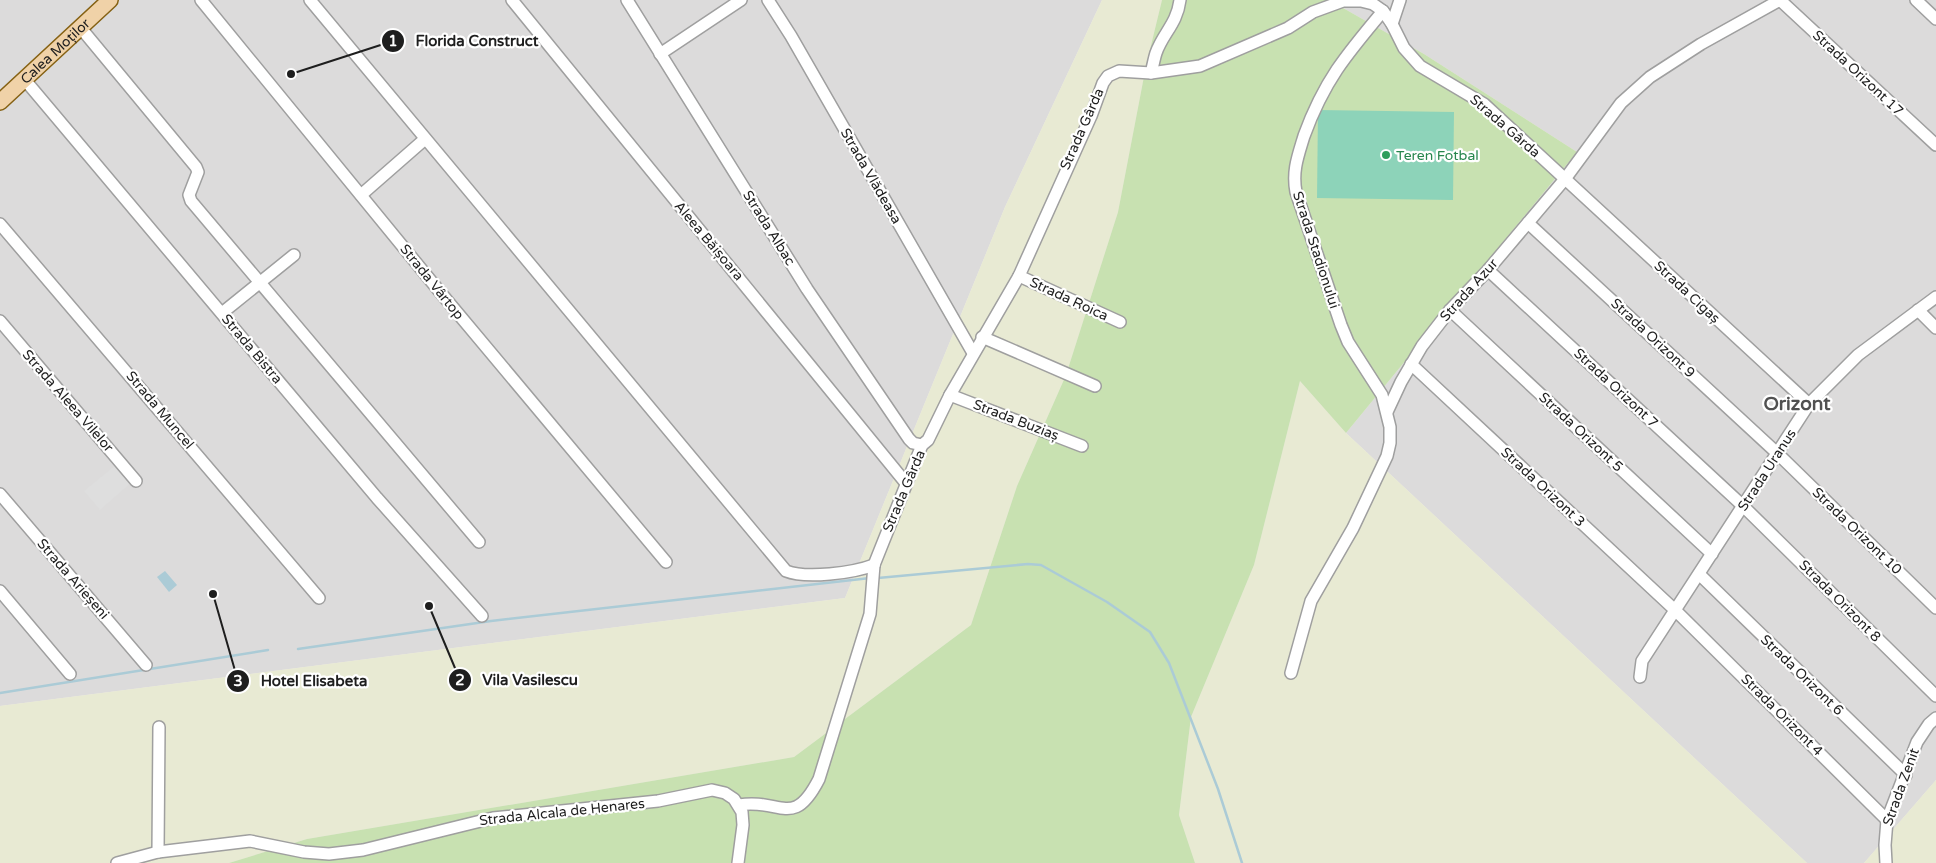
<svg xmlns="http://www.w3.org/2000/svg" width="1936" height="863" viewBox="0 0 1936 863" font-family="'Varela Round',sans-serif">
<rect width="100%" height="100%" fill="#eeebe5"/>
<g fill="#dcdbdb">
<polygon points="0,0 1102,0 1005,207 845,598 0,706"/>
<polygon points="1329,0 1936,0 1936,780 1864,863 1807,863 1346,433 1577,152 1424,54"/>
</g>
<g fill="#e8ead3">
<polygon points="1102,0 1162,0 1146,66 1118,212 1066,375 1017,486 971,625 794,757 307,839 229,863 0,863 0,706 845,598 1005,207"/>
<polygon points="1300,381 1346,433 1807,863 1195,863 1179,815 1191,717 1254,565"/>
<polygon points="1936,780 1936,863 1864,863"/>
</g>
<polygon fill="#c8e1b1" points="1162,0 1329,0 1424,54 1577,152 1346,433 1300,381 1254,565 1191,717 1179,815 1195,863 229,863 307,839 794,757 971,625 1017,486 1066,375 1118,212 1146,66"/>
<polygon fill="#8dd3b9" points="1318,110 1454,112 1453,200 1317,198"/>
<polygon fill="#dedede" points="117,464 132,482 100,510 84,491"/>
<polygon fill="#abcbd6" points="165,571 177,585 169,592 157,577"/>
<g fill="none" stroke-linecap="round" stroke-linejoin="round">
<g stroke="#abcbd6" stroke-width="2.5">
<polyline points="878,578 1028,564 1041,565 1107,602 1150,632 1169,663 1218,789 1242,863"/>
<polyline points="298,649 491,621 870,578"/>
<polyline points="0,693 268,650"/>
</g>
<g stroke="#9f9f9f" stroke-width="14">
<g id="minor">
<polyline points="201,0 440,292 666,562"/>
<path d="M310 0 786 571C806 579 853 573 874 565"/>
<polyline points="512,0 905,482"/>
<polyline points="627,0 807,289 909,439 913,443 922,445"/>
<polyline points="768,0 791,36 973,353"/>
<polyline points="1780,0 1936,145"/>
<polyline points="1916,0 1936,19"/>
<polyline points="1392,24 1400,0"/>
<polyline points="80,27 196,167 198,172 189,195 191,201 479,542"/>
<polyline points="660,54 741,0"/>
<path d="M1151 73C1153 66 1154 59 1156 53 1163 33 1177 24 1180 0"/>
<polyline points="25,80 377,498 482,616"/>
<polyline points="361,195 425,139"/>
<polyline points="1528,223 1777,453 1936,608"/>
<polyline points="0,224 319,598"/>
<polyline points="1488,270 1743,506 1936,696"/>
<polyline points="1019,276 1120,322"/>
<polyline points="1450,310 1712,554"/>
<polyline points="1918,310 1936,328"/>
<polyline points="222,313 294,255"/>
<polyline points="0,321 136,481"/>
<polyline points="982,337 1095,386"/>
<polyline points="1411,364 1676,611 1887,820"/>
<polyline points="950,395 1082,446"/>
<polyline points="1387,412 1401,382 1422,346 1450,310 1488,270 1565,179 1621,103 1650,77 1701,44 1780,0"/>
<polyline points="0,494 146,665"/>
<polyline points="874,565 922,445 928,440 950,395 1019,276 1091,116 1103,83 1108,76 1119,71 1151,73 1200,66 1288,28 1313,12 1343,1 1361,1 1373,4 1383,11 1392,24 1404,48 1420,66 1484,104 1809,404"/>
<polyline points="1699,574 1906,775"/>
<polyline points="0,591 70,674"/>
<path d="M1291 673 1311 601 1353 528 1387 456 1390 443V427L1382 395 1348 342 1341 325 1296 192C1292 171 1298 156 1304 136 1324 81 1346 55 1383 11"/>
<polyline points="1640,677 1642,661 1809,404 1858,355 1936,297"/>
<path d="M739 805C781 798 793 830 819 779L870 614 874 565"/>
<polyline points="158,852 159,727"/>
<polyline points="117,863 158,852 250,841 304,852 329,854 363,850 493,818 658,801 712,790 725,793 734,799 742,812 743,825 738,863"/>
<polyline points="1886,863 1885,845 1887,820 1917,742 1929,724 1936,718"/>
</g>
</g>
<g stroke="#856113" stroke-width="18">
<g id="major">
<path id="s1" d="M0 102 110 0"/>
</g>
</g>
<use href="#minor" stroke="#fff" stroke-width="11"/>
<use href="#major" stroke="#f0d2a8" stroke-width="15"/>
</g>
<circle fill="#2e9e5b" stroke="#fff" stroke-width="2" cx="1386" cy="155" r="5"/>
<g text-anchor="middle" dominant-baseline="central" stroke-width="4.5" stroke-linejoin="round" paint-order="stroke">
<g font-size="14" fill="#1e1e1e" stroke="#fff">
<text stroke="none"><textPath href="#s1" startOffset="75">Calea Moților</textPath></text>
<text transform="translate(1858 73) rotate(43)">Strada Orizont 17</text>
<text transform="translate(1505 126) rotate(41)">Strada Gârda</text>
<text transform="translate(1082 129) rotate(-66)">Strada Gârda</text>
<text transform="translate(871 176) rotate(60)">Strada Vlădeasa</text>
<text transform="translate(769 228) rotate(58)">Strada Albac</text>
<text transform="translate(709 241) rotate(50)">Aleea Băișoara</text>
<text transform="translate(1316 250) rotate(72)">Strada Stadionului</text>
<text transform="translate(432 282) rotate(51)">Strada Vârtop</text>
<text transform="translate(1469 290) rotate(-48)">Strada Azur</text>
<text transform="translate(1687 292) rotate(43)">Strada Cigaș</text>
<text transform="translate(1069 299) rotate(25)">Strada Roica</text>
<text transform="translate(1653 338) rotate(43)">Strada Orizont 9</text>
<text transform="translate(252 349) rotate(50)">Strada Bistra</text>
<text transform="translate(1616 388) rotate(43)">Strada Orizont 7</text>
<text transform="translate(68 401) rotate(49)">Strada Aleea Vilelor</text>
<text transform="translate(160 410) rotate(50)">Strada Muncel</text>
<text transform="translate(1016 420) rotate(21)">Strada Buziaș</text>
<text transform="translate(1581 432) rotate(43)">Strada Orizont 5</text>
<text transform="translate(1767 470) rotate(-57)">Strada Uranus</text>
<text transform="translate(1543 487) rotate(43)">Strada Orizont 3</text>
<text transform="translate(904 491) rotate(-67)">Strada Gârda</text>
<text transform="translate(1857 531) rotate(44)">Strada Orizont 10</text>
<text transform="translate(73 579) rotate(49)">Strada Arieșeni</text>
<text transform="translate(1840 601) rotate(45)">Strada Orizont 8</text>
<text transform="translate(1802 675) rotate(44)">Strada Orizont 6</text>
<text transform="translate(1782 715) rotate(45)">Strada Orizont 4</text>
<text transform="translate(1901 787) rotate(-70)">Strada Zenit</text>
<text transform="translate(562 812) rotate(-6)">Strada Alcala de Henares</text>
</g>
<g font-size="14" fill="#27864d" stroke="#fff" text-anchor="start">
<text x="1396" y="155">Teren Fotbal</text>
</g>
<g font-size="19" font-weight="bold" fill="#515151" stroke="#fff">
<text x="1797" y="404">Orizont</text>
</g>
</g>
<path fill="none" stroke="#1e1e1e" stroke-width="2" d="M291 74L393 41M429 606L460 680M213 594L238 681"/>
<g fill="#1e1e1e" stroke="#fff" stroke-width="2">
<circle cx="291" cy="74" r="5"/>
<circle cx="429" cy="606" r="5"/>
<circle cx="213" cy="594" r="5"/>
<circle cx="393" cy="41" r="12"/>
<circle cx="460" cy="680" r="12"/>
<circle cx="238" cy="681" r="12"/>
</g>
<g font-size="15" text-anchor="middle" font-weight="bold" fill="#fff">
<text x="393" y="46">1</text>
<text x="460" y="685">2</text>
<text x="238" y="686">3</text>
</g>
<g font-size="15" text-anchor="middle" font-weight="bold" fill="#1e1e1e" stroke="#fff" stroke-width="4.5" stroke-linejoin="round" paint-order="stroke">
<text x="477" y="46">Florida Construct</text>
<text x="530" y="685">Vila Vasilescu</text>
<text x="314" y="686">Hotel Elisabeta</text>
</g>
</svg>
